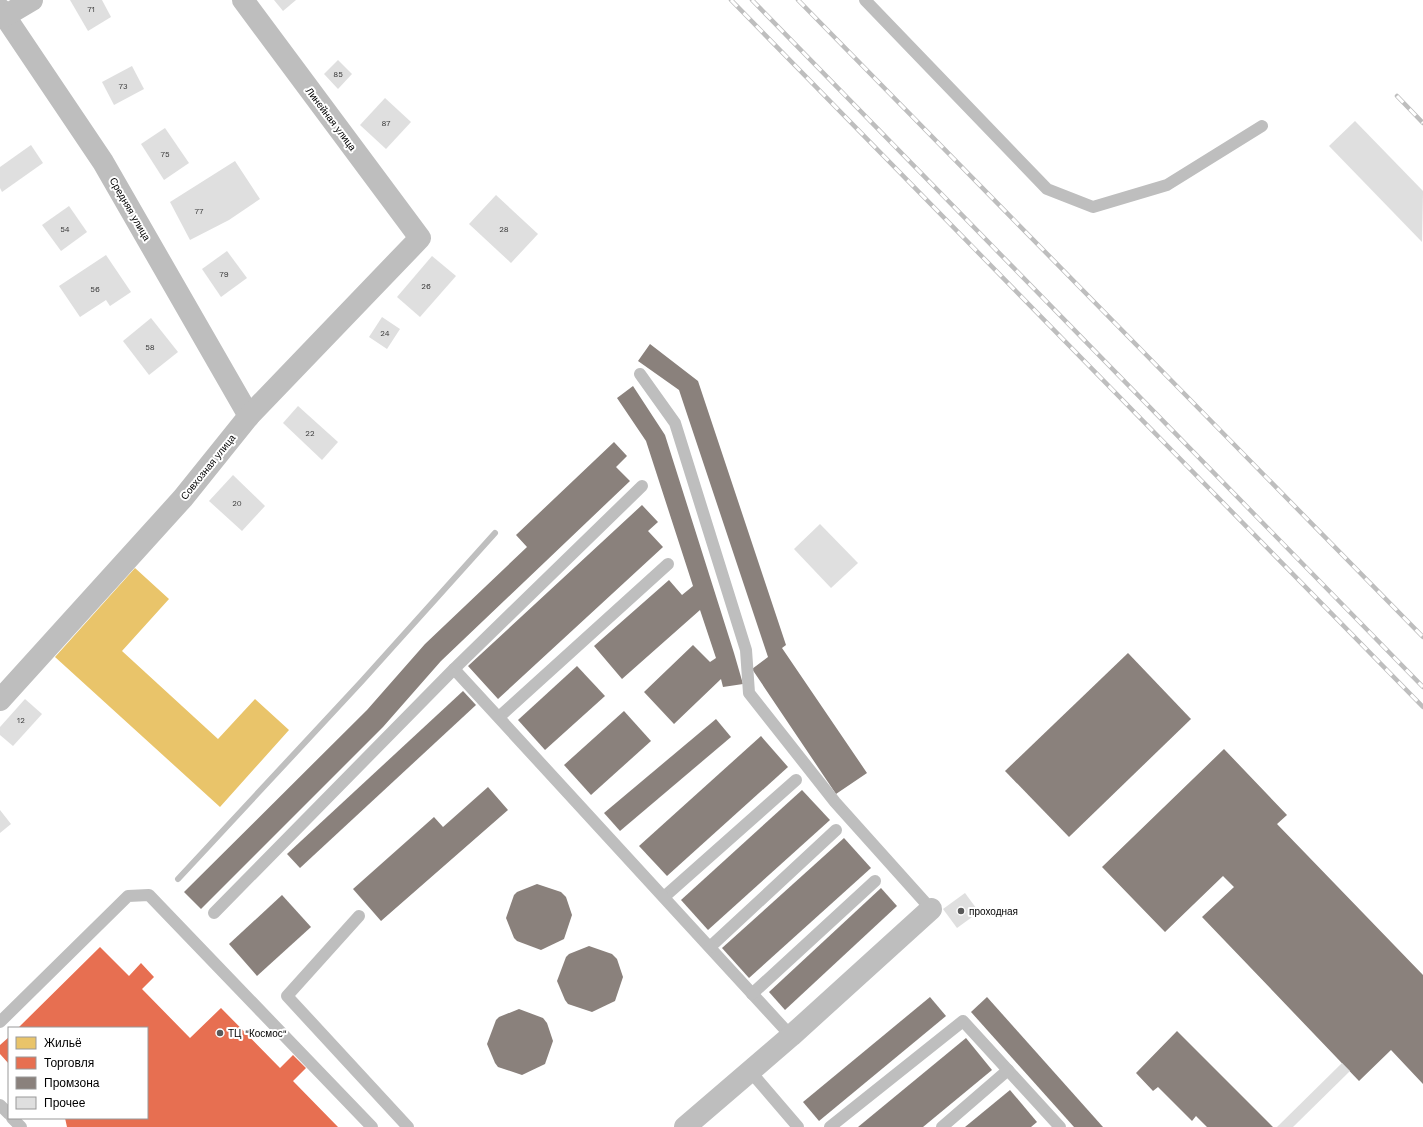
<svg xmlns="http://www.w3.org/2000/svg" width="1423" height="1127" viewBox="0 0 1423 1127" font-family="'Work Sans',sans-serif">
<rect width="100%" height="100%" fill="#fff"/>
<polygon fill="#e9c46a" points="135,568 169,599 122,651 218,739 255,699 289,730 220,807 55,657"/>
<g fill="#e76f51">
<polygon points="100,947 129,976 141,963 154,977 142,989 190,1038 221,1008 280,1068 293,1055 306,1068 293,1081 338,1127 67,1127 65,1118 147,1118 147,1028 18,1028"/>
<polygon points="9,1037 9,1064 0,1054 0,1045"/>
</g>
<g fill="#8a817c">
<polygon points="650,344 698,381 786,645 782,648 867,773 836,794 752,669 768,657 679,390 638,361"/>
<polygon points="633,386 665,435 734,653 743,684 723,687 721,679 674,724 644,692 693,645 710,662 716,658 700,610 622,679 594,646 669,580 682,595 693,586 646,441 617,398"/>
<polygon points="614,442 627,456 616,467 630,481 441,661 383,727 201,909 184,892 367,710 425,644 527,547 516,535"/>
<polygon points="642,505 658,522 648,531 663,547 498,699 468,666"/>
<polygon points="1128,653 1191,719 1069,837 1005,771"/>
<polygon points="577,666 605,696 545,750 518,720"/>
<polygon points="463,691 476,705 300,868 287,854"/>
<polygon points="624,711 651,741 591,795 564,765"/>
<polygon points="716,719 731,737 620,831 604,813"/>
<polygon points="761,736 788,767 667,876 639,846"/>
<polygon points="1224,749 1287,815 1277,824 1423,975 1423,1084 1391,1050 1359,1081 1202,917 1234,887 1223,876 1165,932 1102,867"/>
<polygon points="488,787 508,810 381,921 353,889 434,817 443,827"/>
<polygon points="802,790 830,820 708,930 681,900"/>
<polygon points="844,838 871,868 749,978 722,948"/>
<polygon points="537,884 561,892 566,897 572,915 564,939 541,950 517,941 514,938 506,918 514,895 517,892"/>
<polygon points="881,888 897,906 785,1010 769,992"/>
<polygon points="282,895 311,927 257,976 229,944"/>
<polygon points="589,946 612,954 617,959 623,977 615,1001 592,1012 568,1004 565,1000 557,981 566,957 569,954"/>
<polygon points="930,997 946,1016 819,1121 803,1102"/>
<polygon points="987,997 1103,1127 1074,1127 971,1012"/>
<polygon points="519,1009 543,1018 547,1023 553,1041 545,1064 522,1075 498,1067 495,1063 487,1044 496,1020 499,1017"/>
<polygon points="1177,1031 1273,1127 1207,1127 1196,1116 1192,1121 1158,1087 1153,1091 1136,1073"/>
<polygon points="966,1038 992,1070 923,1127 858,1127"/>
<polygon points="1010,1090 1037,1122 1031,1127 965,1127"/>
</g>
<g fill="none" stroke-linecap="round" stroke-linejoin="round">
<polyline stroke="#bfbfbf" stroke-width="6" points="178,879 362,681 495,533"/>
</g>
<g fill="#dfdfdf">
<polygon points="70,0 102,0 111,17 88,31"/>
<polygon points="274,0 296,0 283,11"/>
<polygon points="338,60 352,74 338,89 324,74"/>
<polygon points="132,66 144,89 114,105 102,82"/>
<polygon points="385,98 411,122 386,149 360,125"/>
<polygon points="1355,121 1423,191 1422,242 1329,146"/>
<polygon points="165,128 189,163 164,180 141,144"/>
<polygon points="31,145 43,163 2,192 0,188 0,167"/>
<polygon points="235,161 260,199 229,220 190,240 170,202"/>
<polygon points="496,195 538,234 511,263 469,224"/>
<polygon points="69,206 87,232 61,251 42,225"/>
<polygon points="227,251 247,278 221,297 202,269"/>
<polygon points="106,255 131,292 110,306 106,300 80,317 59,286"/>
<polygon points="432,256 456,276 420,317 397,297"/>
<polygon points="382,317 400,329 387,349 369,337"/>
<polygon points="151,318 178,352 149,375 123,341"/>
<polygon points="298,406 338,442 322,460 283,423"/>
<polygon points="233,475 265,506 242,531 209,501"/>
<polygon points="820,524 858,563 831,588 794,549"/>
<polygon points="25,699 42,714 13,746 0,735 0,727"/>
<polygon points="0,810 11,824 0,833"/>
<polygon points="965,893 979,912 957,928 943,909"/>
<polygon points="1342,1063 1350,1071 1293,1127 1277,1127"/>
</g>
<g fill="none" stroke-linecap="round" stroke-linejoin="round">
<g stroke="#bebebe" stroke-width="12">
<polyline points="865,0 1047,189 1093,207 1167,185 1262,126"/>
<polyline points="640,374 675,423 746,650 749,693 835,802 931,909"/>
<polyline points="454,669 642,486"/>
<polyline points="499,717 668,564"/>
<polyline points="664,897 796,780"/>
<polyline points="214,913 454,669 791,1036"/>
<polyline points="359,916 287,996 408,1127"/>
<polyline points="710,947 836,830"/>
<polyline points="752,994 875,881"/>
<polyline points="0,1022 128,896 149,895 372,1127"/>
<polyline points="750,1071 798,1127"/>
<polyline points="0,1105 9,1114"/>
<polyline points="12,1118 21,1127"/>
<polyline points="830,1127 963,1021 1060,1127"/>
<polyline points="942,1127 1008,1070"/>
</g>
<g stroke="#bebebe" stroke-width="22">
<polyline points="0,9 103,162 249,416"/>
<polyline points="5,16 32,0"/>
<polyline points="0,700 183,498 249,416 420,238 243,0"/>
<polyline points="685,1127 791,1036 931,909"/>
</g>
<g stroke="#bebebe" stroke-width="4.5">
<g id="rail">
<polyline points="731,0 1423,707"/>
<polyline points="752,0 1423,687"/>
<polyline points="798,0 1423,637"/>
<polyline points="1397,96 1423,123"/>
</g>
</g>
<use href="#rail" stroke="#fff" stroke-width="3" stroke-dasharray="9" stroke-linecap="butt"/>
</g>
<g fill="#595959" stroke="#fff" stroke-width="1.5">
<circle cx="961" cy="911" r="4"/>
<circle cx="220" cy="1033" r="4"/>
</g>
<g text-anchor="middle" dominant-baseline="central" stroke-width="4" stroke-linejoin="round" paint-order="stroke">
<g font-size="8" fill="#383838">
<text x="91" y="9">71</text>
<text x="338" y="74">85</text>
<text x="123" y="86">73</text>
<text x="386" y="123">87</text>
<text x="165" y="154">75</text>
<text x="199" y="211">77</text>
<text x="65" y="229">54</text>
<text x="504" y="229">28</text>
<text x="224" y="274">79</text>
<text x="426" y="286">26</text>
<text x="95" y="289">56</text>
<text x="385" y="333">24</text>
<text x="150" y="347">58</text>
<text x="310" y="433">22</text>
<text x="237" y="503">20</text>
<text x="21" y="720">12</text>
</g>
<g font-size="10" fill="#000" stroke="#fff">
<text transform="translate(331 119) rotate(53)">Линейная улица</text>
<text transform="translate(130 209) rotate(60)">Средняя улица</text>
<text transform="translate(208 467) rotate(-51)">Совхозная улица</text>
</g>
<g font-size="10" fill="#000" stroke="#fff" text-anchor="start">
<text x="969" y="911">проходная</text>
<text x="228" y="1033">ТЦ "Космос"</text>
</g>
</g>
<rect x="8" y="1027" width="140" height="92" fill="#ffffff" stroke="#999999"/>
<rect x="16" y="1037" width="20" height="12" fill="#e9c46a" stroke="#999999"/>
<text x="44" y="1047" font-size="12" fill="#000000">Жильё</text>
<rect x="16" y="1057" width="20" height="12" fill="#e76f51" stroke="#999999"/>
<text x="44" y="1067" font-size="12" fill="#000000">Торговля</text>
<rect x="16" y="1077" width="20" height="12" fill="#8a817c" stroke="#999999"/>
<text x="44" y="1087" font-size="12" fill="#000000">Промзона</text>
<rect x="16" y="1097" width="20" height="12" fill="#dfdfdf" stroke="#999999"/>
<text x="44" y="1107" font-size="12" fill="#000000">Прочее</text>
</svg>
